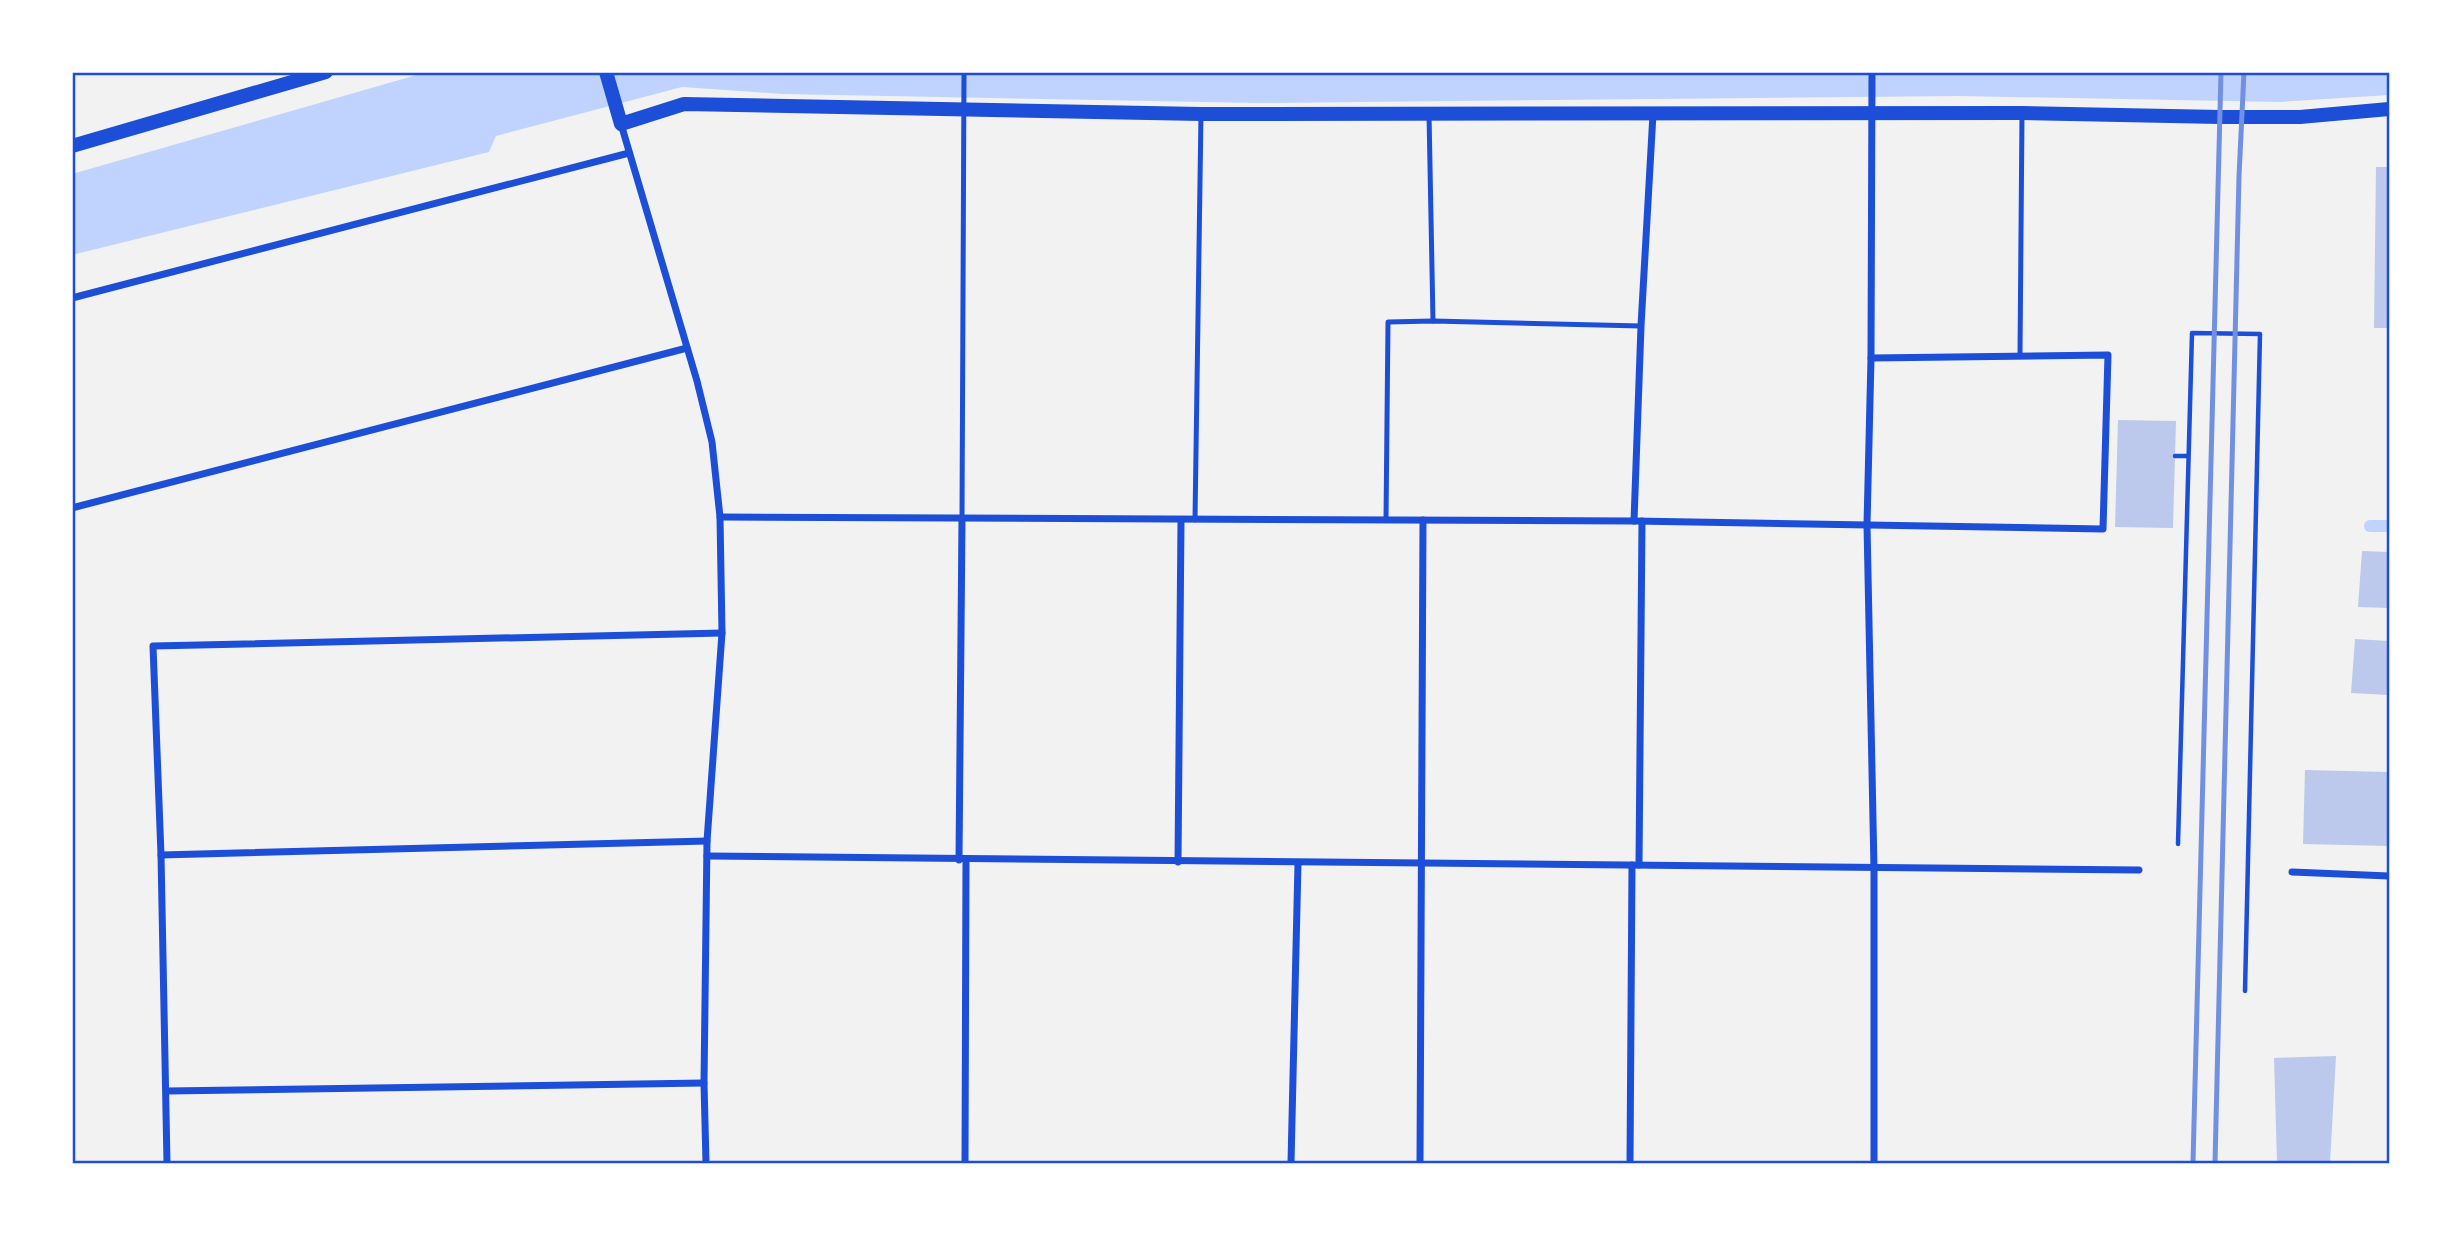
<svg xmlns="http://www.w3.org/2000/svg" width="2461" height="1235" viewBox="0 0 2461 1235" font-family="'Playfair Display',serif">
<rect width="100%" height="100%" fill="#f2f2f2"/>
<polygon fill="#bfd3fe" points="427,72 2389,72 2389,95 2280,102 1960,96 1259,103 783,94 682,87 496,136 489,152 72,255 72,174"/>
<g fill="none" stroke-linecap="round" stroke-linejoin="round">
<polyline stroke="#bfd3fe" stroke-width="12" points="2370,526 2389,526"/>
</g>
<g fill="#bdc9ec">
<polygon points="2376,167 2389,167 2389,328 2374,328"/>
<polygon points="2118,420 2176,421 2173,528 2115,527"/>
<polygon points="2362,551 2389,552 2389,608 2358,607"/>
<polygon points="2355,639 2389,641 2389,695 2351,693"/>
<polygon points="2305,770 2389,772 2389,846 2303,844"/>
<polygon points="2336,1056 2330,1163 2277,1163 2274,1058"/>
</g>
<g fill="none" stroke-linecap="round" stroke-linejoin="round">
<g stroke="#1d4ed8" stroke-width="4.5">
<polyline points="2175,456 2188,456"/>
<polyline points="2178,844 2192,333 2260,334 2245,991"/>
</g>
<g stroke="#1d4ed8" stroke-width="5">
<polyline points="1429,114 1433,321"/>
<polyline points="2020,355 2022,113"/>
<polyline points="962,519 964,72"/>
<polyline points="1195,520 1201,114"/>
<polyline points="1386,520 1388,322 1433,321 1641,326"/>
</g>
<g stroke="#1d4ed8" stroke-width="7">
<polyline points="1872,72 1871,358 1867,525 1874,869 1874,1163"/>
<polyline points="621,124 697,381 712,442 720,517 722,633 707,841 704,1083 706,1163"/>
<polyline points="72,298 629,153"/>
<polyline points="72,508 687,348"/>
<polyline points="720,517 1634,521 2103,529 2108,355 1871,358"/>
<polyline points="1634,521 1641,326 1653,114"/>
<polyline points="161,855 707,841"/>
<polyline points="707,856 2139,870"/>
<polyline points="959,860 962,519"/>
<polyline points="1178,862 1181,520"/>
<polyline points="1639,865 1642,521"/>
<polyline points="2292,872 2389,876"/>
<polyline points="167,1091 704,1083"/>
<polyline points="167,1163 161,855 153,646 722,633"/>
<polyline points="965,1163 966,860"/>
<polyline points="1291,1163 1298,863"/>
<polyline points="1420,1163 1423,520"/>
<polyline points="1630,1163 1632,865"/>
</g>
<g stroke="#1d4ed8" stroke-width="14">
<polyline points="606,72 621,124 684,104 1201,114 2022,113 2220,117 2300,117 2389,109"/>
<polyline points="72,146 326,72"/>
</g>
<g stroke="#7290e2" stroke-width="5">
<polyline points="2193,1163 2221,72"/>
<polyline points="2215,1163 2239,176 2244,72"/>
</g>
</g>
<rect width="2461" height="1235" fill="none" stroke="#ffffff" stroke-width="147"/>
<rect x="74" y="74" width="2314" height="1088" fill="none" stroke="#1d4ed8" stroke-width="2.5"/>
</svg>
